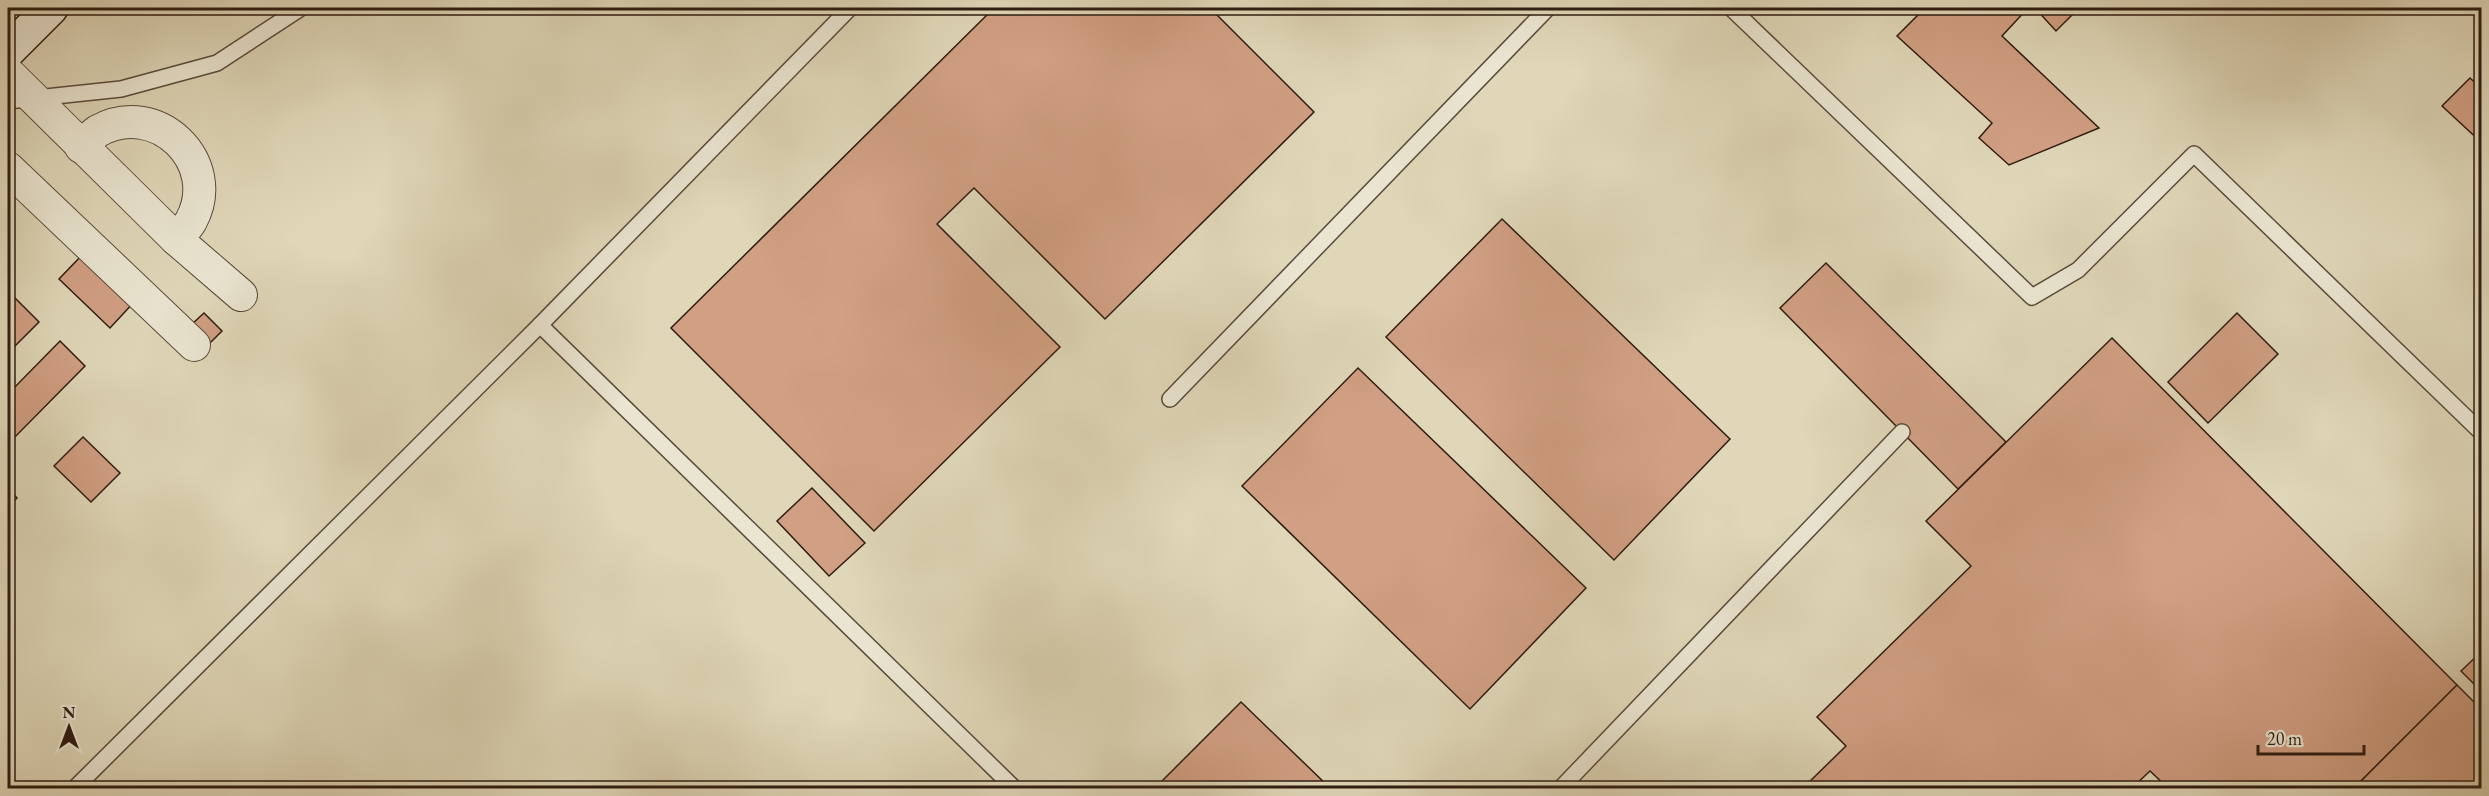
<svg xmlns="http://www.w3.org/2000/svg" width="2489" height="796" viewBox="0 0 2489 796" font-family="'EB Garamond',serif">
<rect width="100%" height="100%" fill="#dfd7b8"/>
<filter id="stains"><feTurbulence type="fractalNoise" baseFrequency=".00333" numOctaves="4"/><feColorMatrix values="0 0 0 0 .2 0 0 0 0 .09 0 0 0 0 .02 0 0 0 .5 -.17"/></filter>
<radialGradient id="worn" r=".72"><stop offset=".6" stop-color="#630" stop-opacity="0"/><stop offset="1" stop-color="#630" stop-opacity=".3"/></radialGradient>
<g fill="#d19f83" stroke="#2f1c12" stroke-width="1.5">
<polygon points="8,8 21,8 8,22"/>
<polygon points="994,8 1210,8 1314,112 1105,319 974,188 937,224 1060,347 874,531 671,328"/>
<polygon points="1925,8 2028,8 2002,36 2099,128 2009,165 1979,138 1992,123 1897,36"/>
<polygon points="2035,8 2079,8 2056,31"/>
<polygon points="2470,78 2482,89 2482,143 2442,106"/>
<polygon points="1502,219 1730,439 1614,560 1386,337"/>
<polygon points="84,253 135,301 110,328 59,279"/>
<polygon points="1826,263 2006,442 1958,489 1780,308"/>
<polygon points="14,297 39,322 8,353 8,304"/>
<polygon points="204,313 222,331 209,344 191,325"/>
<polygon points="2237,313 2278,354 2208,423 2168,382"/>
<polygon points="2112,338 2457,685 2354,788 2168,788 2150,771 2132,788 1803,788 1846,746 1817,717 1971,566 1926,521"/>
<polygon points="60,341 85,366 8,444 8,394"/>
<polygon points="1358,368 1586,588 1470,709 1242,486"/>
<polygon points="83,437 120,473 91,502 54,466"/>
<polygon points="8,488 17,498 8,507"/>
<polygon points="812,488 865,543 829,576 777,521"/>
<polygon points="2482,651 2482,692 2461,671"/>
<polygon points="2457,685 2482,710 2482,788 2354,788"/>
<polygon points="1241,702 1330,788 1155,788"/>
</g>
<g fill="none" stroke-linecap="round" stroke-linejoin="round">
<g stroke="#5b4b3c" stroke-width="18">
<g id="service">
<polyline points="1731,8 2032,297 2078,270 2194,154 2482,433"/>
<polyline points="8,101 121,89 217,63 301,8"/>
<polyline points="540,325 1014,788"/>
<polyline points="1170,399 1548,8"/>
<polyline points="75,788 540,325 850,8"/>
<polyline points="1561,788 1902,432"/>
</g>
</g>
<g stroke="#5b4b3c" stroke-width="34">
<g id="minor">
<polyline points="8,73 176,239 241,295"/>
<path d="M81 147C86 142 92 135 98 131 156 98 223 162 191 221 187 228 181 233 176 239"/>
<polyline points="8,168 194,345"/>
</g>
</g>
<g stroke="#2f1c12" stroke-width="36">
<polyline id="secondary" points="8,51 51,8"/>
</g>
<use href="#service" stroke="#eae5d1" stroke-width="15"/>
<use href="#minor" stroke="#eae5d1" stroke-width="32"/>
<use href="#secondary" stroke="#eae5d1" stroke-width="33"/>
</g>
<rect width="2489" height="796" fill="none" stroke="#dfd7b8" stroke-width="30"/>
<rect x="9" y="9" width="2471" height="778" fill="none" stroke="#2f1c12" stroke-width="3"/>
<rect x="15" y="15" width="2459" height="766" fill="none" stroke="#2f1c12" stroke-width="1.5"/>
<g transform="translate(69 727)" stroke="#eae5d1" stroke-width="4.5" paint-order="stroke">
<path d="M0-4.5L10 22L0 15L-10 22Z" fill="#2f1c12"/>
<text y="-9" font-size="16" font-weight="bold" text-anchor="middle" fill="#2f1c12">N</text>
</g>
<path d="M2258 745v9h106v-9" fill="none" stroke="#2f1c12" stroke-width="3"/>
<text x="2267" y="745" font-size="18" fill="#2f1c12" stroke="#eae5d1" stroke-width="4.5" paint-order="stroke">20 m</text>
<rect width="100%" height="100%" filter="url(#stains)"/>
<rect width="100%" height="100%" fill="url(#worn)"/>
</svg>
